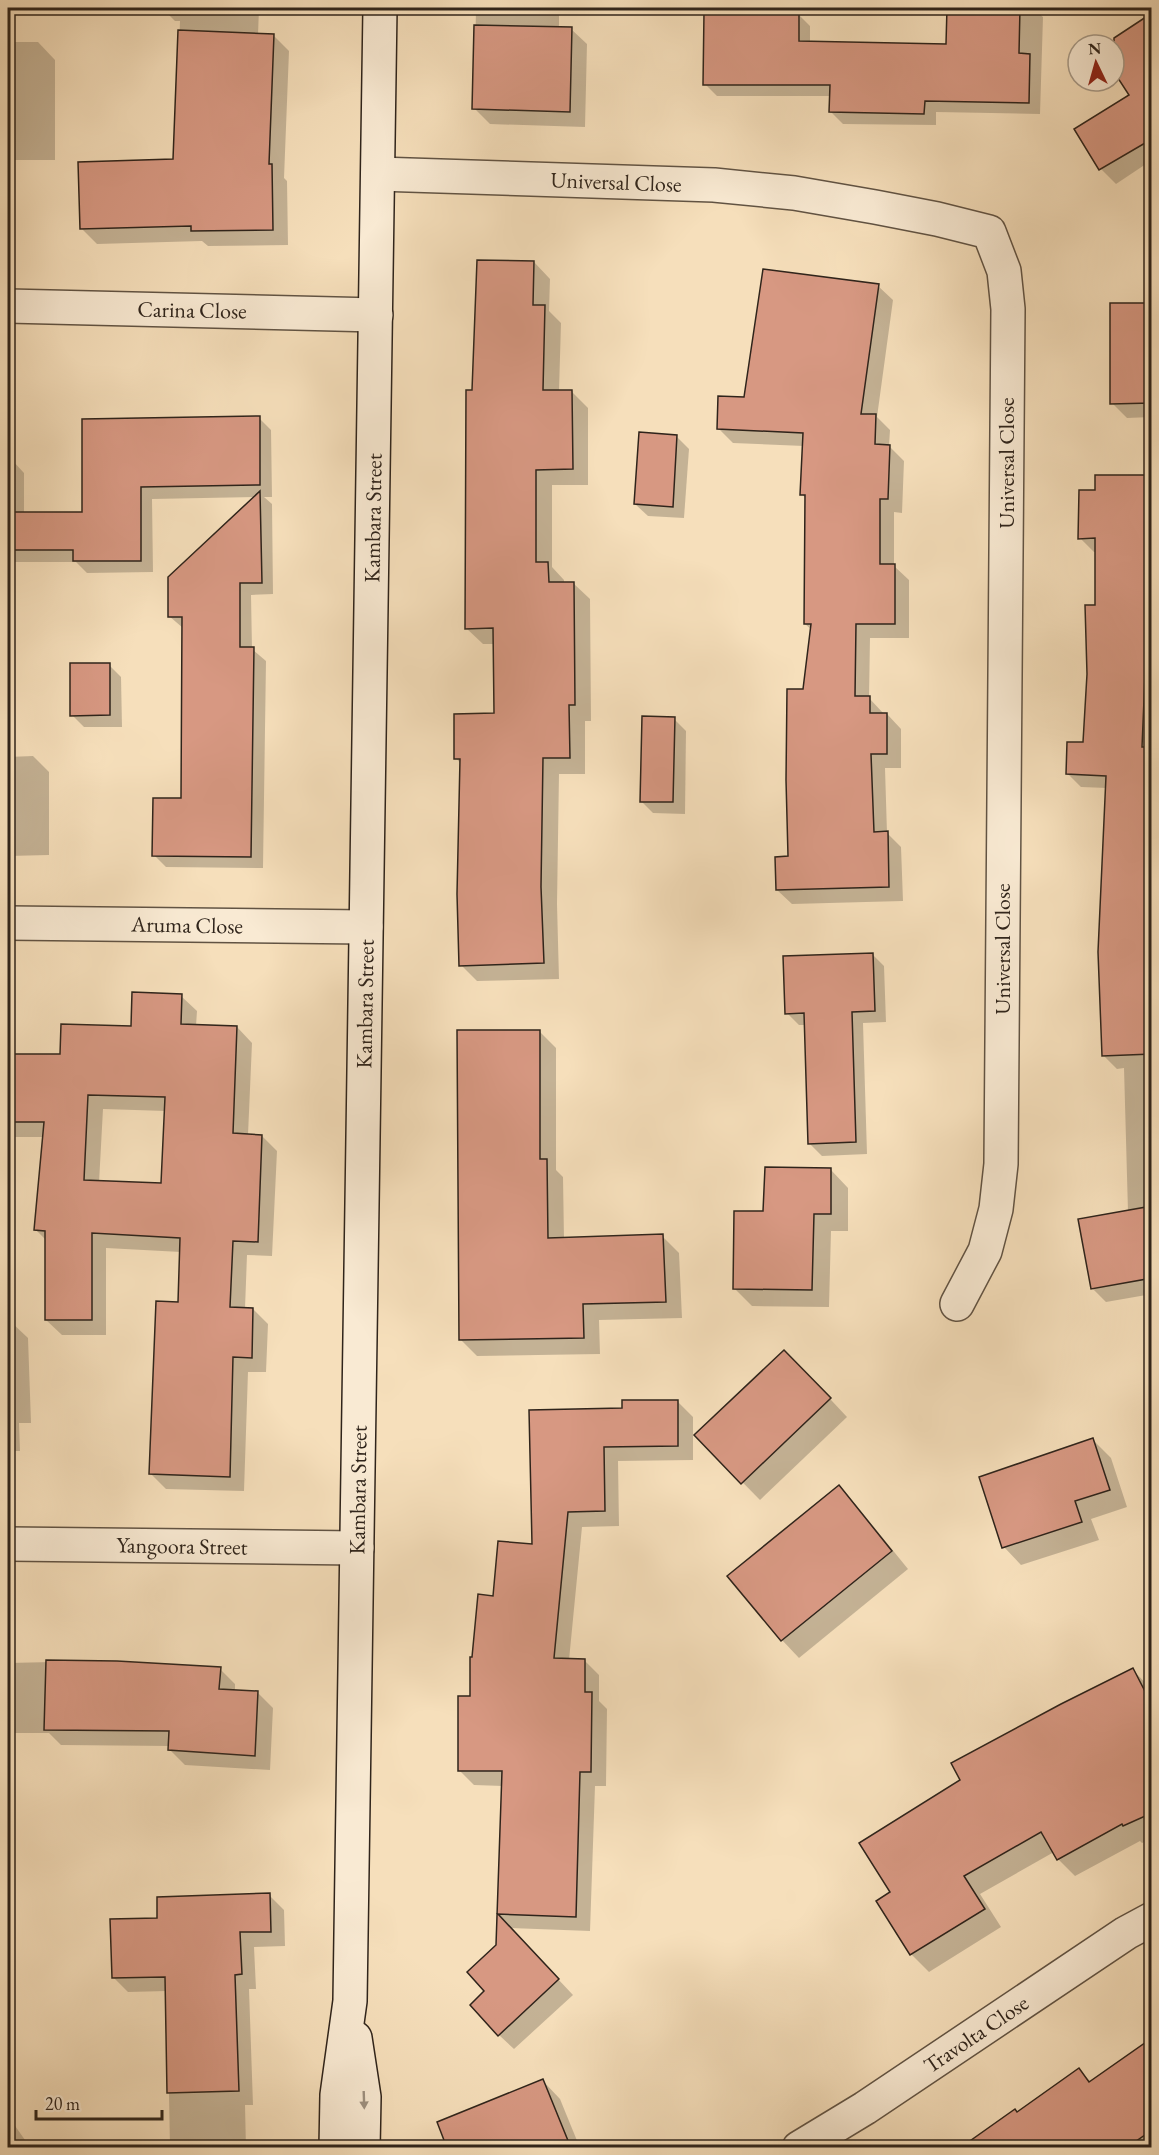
<svg xmlns="http://www.w3.org/2000/svg" width="1159" height="2155" viewBox="0 0 1159 2155" font-family="'EB Garamond',serif">
<rect width="100%" height="100%" fill="#f6dfbb"/>
<filter id="stains"><feTurbulence type="fractalNoise" baseFrequency=".00333" numOctaves="4"/><feColorMatrix values="0 0 0 0 .2 0 0 0 0 .09 0 0 0 0 .02 0 0 0 .5 -.17"/></filter>
<radialGradient id="worn" r=".72"><stop offset=".6" stop-color="#630" stop-opacity="0"/><stop offset="1" stop-color="#630" stop-opacity=".3"/></radialGradient>
<g fill="#0003" fill-rule="evenodd">
<polygon points="162,8 259,8 258,35 273,35 289,51 284,178 287,181 288,245 208,246 202,241 97,244 81,228 175,160 180,21 175,21"/>
<polygon points="476,8 559,8 559,28 571,29 587,44 585,127 490,124 474,108"/>
<polygon points="948,8 1033,8 1043,17 1040,114 936,112 936,125 843,124 831,112 831,96 717,96 705,84 798,14 810,26 810,43 948,45"/>
<polygon points="1152,15 1152,160 1116,184 1099,167 1132,96 1114,69 1114,45 1106,45"/>
<polygon points="8,42 38,42 55,60 55,160 8,160"/>
<polygon points="534,262 550,279 549,311 561,323 559,391 571,391 588,408 588,485 552,485 552,567 564,580 564,583 573,583 590,599 591,721 585,721 585,774 559,774 557,904 559,979 477,981 461,965 461,764 456,758 496,715 494,644 483,644 466,628 473,392"/>
<polygon points="878,286 893,300 877,417 890,430 889,446 904,461 902,513 894,512 894,566 909,580 909,638 870,638 869,698 884,714 887,714 901,729 901,768 885,768 887,833 901,847 903,901 792,904 777,890 790,858 804,691 812,630 805,624 806,499 802,494 804,446 733,443 718,428 746,399"/>
<polygon points="1152,304 1152,417 1127,418 1112,403"/>
<polygon points="259,418 271,430 272,497 264,497 272,504 273,594 251,595 252,649 266,661 263,868 166,867 154,855 182,799 183,628 169,616 256,497 152,499 153,572 87,573 76,562 8,562 8,460 12,460 24,473 24,514 83,513"/>
<polygon points="677,437 689,449 684,518 648,516 635,504"/>
<polygon points="1152,477 1152,1294 1106,1302 1092,1288 1128,1212 1124,1068 1117,1069 1103,1055 1107,788 1081,787 1067,773 1085,744 1097,606 1097,552 1094,552 1080,538 1096,491"/>
<polygon points="109,665 121,677 122,727 84,727 72,715"/>
<polygon points="674,719 686,731 685,814 653,813 641,801"/>
<polygon points="33,756 49,772 49,855 8,856 8,757"/>
<polygon points="872,954 884,966 886,1022 863,1023 867,1154 822,1156 810,1144 806,1025 799,1025 787,1013"/>
<path d="M181 996 197 1011 196 1026 237 1027 252 1043 248 1135 262 1136 277 1151 272 1256 247 1255 245 1309H253L268 1324 266 1372H248L244 1491 166 1489 151 1474 179 1304 181 1252 106 1248V1335H62L46 1320 47 1241 36 1230 44 1137H8V1055L61 1056 132 1028ZM103 1109 166 1111 162 1185 99 1183Z"/>
<polygon points="539,1031 556,1048 556,1170 563,1177 564,1239 662,1236 679,1253 682,1318 599,1320 600,1354 477,1356 460,1339"/>
<polygon points="831,1170 848,1188 848,1231 831,1231 829,1307 752,1306 735,1289 765,1212"/>
<polygon points="8,1322 11,1322 28,1338 31,1423 19,1423 20,1451 8,1451"/>
<polygon points="802,1369 847,1417 760,1500 696,1435"/>
<polygon points="678,1402 693,1417 693,1460 618,1461 619,1526 582,1527 569,1660 584,1660 599,1675 599,1701 607,1709 606,1786 595,1786 590,1931 510,1928 573,1995 514,2049 499,2035 486,1991 497,1946 503,1786 474,1785 459,1770 471,1698 474,1659 495,1597 534,1545 623,1409"/>
<polygon points="1093,1440 1111,1458 1127,1507 1091,1519 1099,1540 1021,1565 1004,1547"/>
<polygon points="839,1487 856,1505 908,1569 799,1658 782,1640 729,1576"/>
<polygon points="52,1662 220,1669 235,1684 235,1691 258,1693 273,1708 270,1770 185,1765 170,1750 170,1746 61,1745 49,1733 8,1733 8,1663"/>
<polygon points="1133,1670 1152,1690 1152,1839 1142,1843 1140,1841 1075,1876 1058,1859 1054,1852 980,1894 1001,1927 929,1972 911,1954 878,1901 892,1892"/>
<polygon points="269,1895 284,1910 285,1946 254,1947 256,1989 249,1989 253,2105 245,2105 246,2148 170,2148 167,1991 128,1992 113,1977 159,1919"/>
<polygon points="1152,2040 1152,2148 962,2148 1017,2113 1079,2070 1091,2082"/>
<polygon points="543,2081 560,2099 580,2148 449,2148"/>
<polygon points="8,2116 30,2147 29,2148 8,2148"/>
</g>
<g fill="#d79882" stroke="#2f241b" stroke-width="1.5" fill-rule="evenodd">
<polygon points="947,8 1020,8 1019,53 1030,54 1029,103 925,101 924,114 829,112 830,85 703,85 704,12 799,12 799,41 946,44"/>
<polygon points="1152,13 1152,139 1099,170 1074,129 1129,95 1114,72 1114,38"/>
<polygon points="474,25 572,27 570,112 472,109"/>
<polygon points="178,30 274,34 269,164 272,164 273,230 191,231 191,226 80,229 78,162 173,159"/>
<polygon points="477,260 534,261 533,305 545,305 543,390 572,390 573,469 536,470 536,562 548,562 549,582 574,582 575,705 569,705 570,758 543,758 541,887 544,963 459,966 457,894 460,759 454,759 454,714 494,713 493,628 465,629 466,390 472,390"/>
<polygon points="763,269 879,284 861,414 876,414 875,444 890,445 888,499 880,499 880,564 895,564 895,624 856,624 855,696 870,696 870,713 887,713 887,754 871,754 874,832 888,831 889,887 776,890 775,857 788,856 786,780 787,689 803,689 811,624 804,624 805,495 800,495 803,433 717,429 718,396 744,397"/>
<polygon points="1110,303 1152,303 1152,403 1110,404"/>
<polygon points="260,416 260,485 141,487 141,561 73,561 73,550 8,550 8,512 82,512 82,419"/>
<polygon points="639,432 677,435 673,507 634,504"/>
<polygon points="1095,475 1152,475 1152,676 1145,676 1142,747 1152,747 1152,1054 1102,1056 1098,952 1106,776 1066,774 1067,742 1083,742 1087,674 1085,605 1095,605 1095,538 1078,539 1079,490 1095,490"/>
<polygon points="260,491 262,583 240,583 240,647 254,647 251,857 152,856 153,798 181,798 182,617 168,617 168,577"/>
<polygon points="70,663 110,663 110,715 70,716"/>
<polygon points="642,716 675,717 673,802 640,802"/>
<polygon points="873,953 875,1011 852,1012 856,1142 808,1144 804,1013 785,1014 783,956"/>
<path d="M132 992 182 994 181 1024 237 1026 233 1133 262 1135 258 1242 233 1241 230 1307 253 1308 252 1358 233 1357 230 1477 149 1474 156 1301 178 1302 180 1238 92 1233V1320H45V1231L34 1230 44 1122H8V1054H60L61 1024 131 1026ZM88 1095 165 1097 161 1183 84 1180Z"/>
<polygon points="457,1030 540,1030 540,1159 547,1159 548,1238 663,1234 666,1302 583,1304 584,1338 459,1340"/>
<polygon points="765,1167 831,1168 831,1214 814,1214 812,1290 733,1289 734,1211 763,1211"/>
<polygon points="1152,1206 1152,1278 1091,1289 1078,1219"/>
<polygon points="784,1350 831,1398 741,1484 694,1435"/>
<polygon points="622,1400 678,1400 678,1446 604,1447 605,1511 568,1512 554,1658 585,1659 585,1692 592,1692 591,1772 580,1772 576,1917 498,1914 559,1979 498,2036 470,2005 484,1991 467,1972 496,1945 502,1771 458,1771 458,1696 470,1696 470,1657 472,1657 478,1594 493,1596 498,1541 532,1544 529,1410 622,1408"/>
<polygon points="1093,1438 1110,1490 1075,1501 1082,1522 1002,1548 979,1477"/>
<polygon points="839,1485 892,1551 781,1641 727,1576"/>
<polygon points="46,1660 117,1661 221,1667 219,1689 258,1691 255,1756 168,1750 169,1731 44,1730"/>
<polygon points="1133,1668 1152,1705 1152,1813 1123,1826 1122,1824 1057,1860 1041,1832 964,1876 985,1909 910,1955 876,1901 890,1892 859,1843 960,1780 951,1763 1061,1704"/>
<polygon points="270,1893 271,1932 240,1932 242,1974 235,1975 239,2091 167,2093 165,1977 112,1978 110,1919 157,1918 157,1897"/>
<polygon points="1152,2038 1152,2130 1126,2148 960,2148 1015,2109 1017,2112 1079,2068 1089,2082"/>
<polygon points="543,2079 571,2148 447,2148 437,2122"/>
</g>
<g fill="none" stroke-linecap="round" stroke-linejoin="round">
<g stroke="#615343" stroke-width="36">
<g id="street">
<polyline points="378,174 714,185 794,193 875,207 937,219 989,232 1004,271 1008,309 1001,1164 996,1209 985,1251 957,1304"/>
<polyline points="8,306 376,315"/>
<polyline points="8,923 366,927"/>
<polyline points="8,1544 357,1548"/>
<polyline points="799,2148 865,2108 1126,1933 1152,1919"/>
</g>
</g>
<g stroke="#2f241b" stroke-width="36">
<g id="secondary">
<polyline points="355,2038 364,2097 363,2148"/>
<polyline points="336,2148 337,2095 350,2001 380,8"/>
</g>
</g>
<use href="#street" stroke="#f9ead3" stroke-width="33"/>
<use href="#secondary" stroke="#f9ead3" stroke-width="33"/>
</g>
<defs><path id="oneway-solid" d="M-6-.8H1V-3.2L6.5 0L1 3.2V.8H-6Z" transform="scale(1.5)"/></defs>
<use fill="#9e9180" href="#oneway-solid" transform="translate(364 2100) rotate(88)"/>
<g text-anchor="middle" dominant-baseline="central" stroke-width="5" stroke-linejoin="round" paint-order="stroke">
<g font-size="22" fill="#2f241b" stroke="#f9ead3">
<text transform="translate(616 182) rotate(2)">Universal Close</text>
<text transform="translate(192 310) rotate(1)">Carina Close</text>
<text transform="translate(1006 463) rotate(-90)">Universal Close</text>
<text transform="translate(373 518) rotate(-89)">Kambara Street</text>
<text transform="translate(187 925) rotate(1)">Aruma Close</text>
<text transform="translate(1002 949) rotate(-90)">Universal Close</text>
<text transform="translate(365 1004) rotate(-89)">Kambara Street</text>
<text transform="translate(358 1490) rotate(-89)">Kambara Street</text>
<text transform="translate(182 1546) rotate(1)">Yangoora Street</text>
<text transform="translate(976 2034) rotate(-34)">Travolta Close</text>
</g>
</g>
<rect width="1159" height="2155" fill="none" stroke="#f6dfbb" stroke-width="30"/>
<rect x="9" y="9" width="1141" height="2137" fill="none" stroke="#2f241b" stroke-width="3"/>
<rect x="15" y="15" width="1129" height="2125" fill="none" stroke="#2f241b" stroke-width="1.5"/>
<g transform="translate(1096 63) rotate(355)"><circle r="28" fill="#f9ead3" stroke="#a89b89" stroke-width="1.5"/>
<path d="M0-4.5L10 22L0 15L-10 22Z" fill="#8f2418"/>
<text y="-9" font-size="16" font-weight="bold" text-anchor="middle" fill="#2f241b">N</text>
</g>
<path d="M36 2110v9h126v-9" fill="none" stroke="#2f241b" stroke-width="3"/>
<text x="45" y="2110" font-size="18" fill="#2f241b" stroke="#f9ead3" stroke-width="4.5" paint-order="stroke">20 m</text>
<rect width="100%" height="100%" filter="url(#stains)"/>
<rect width="100%" height="100%" fill="url(#worn)"/>
</svg>
